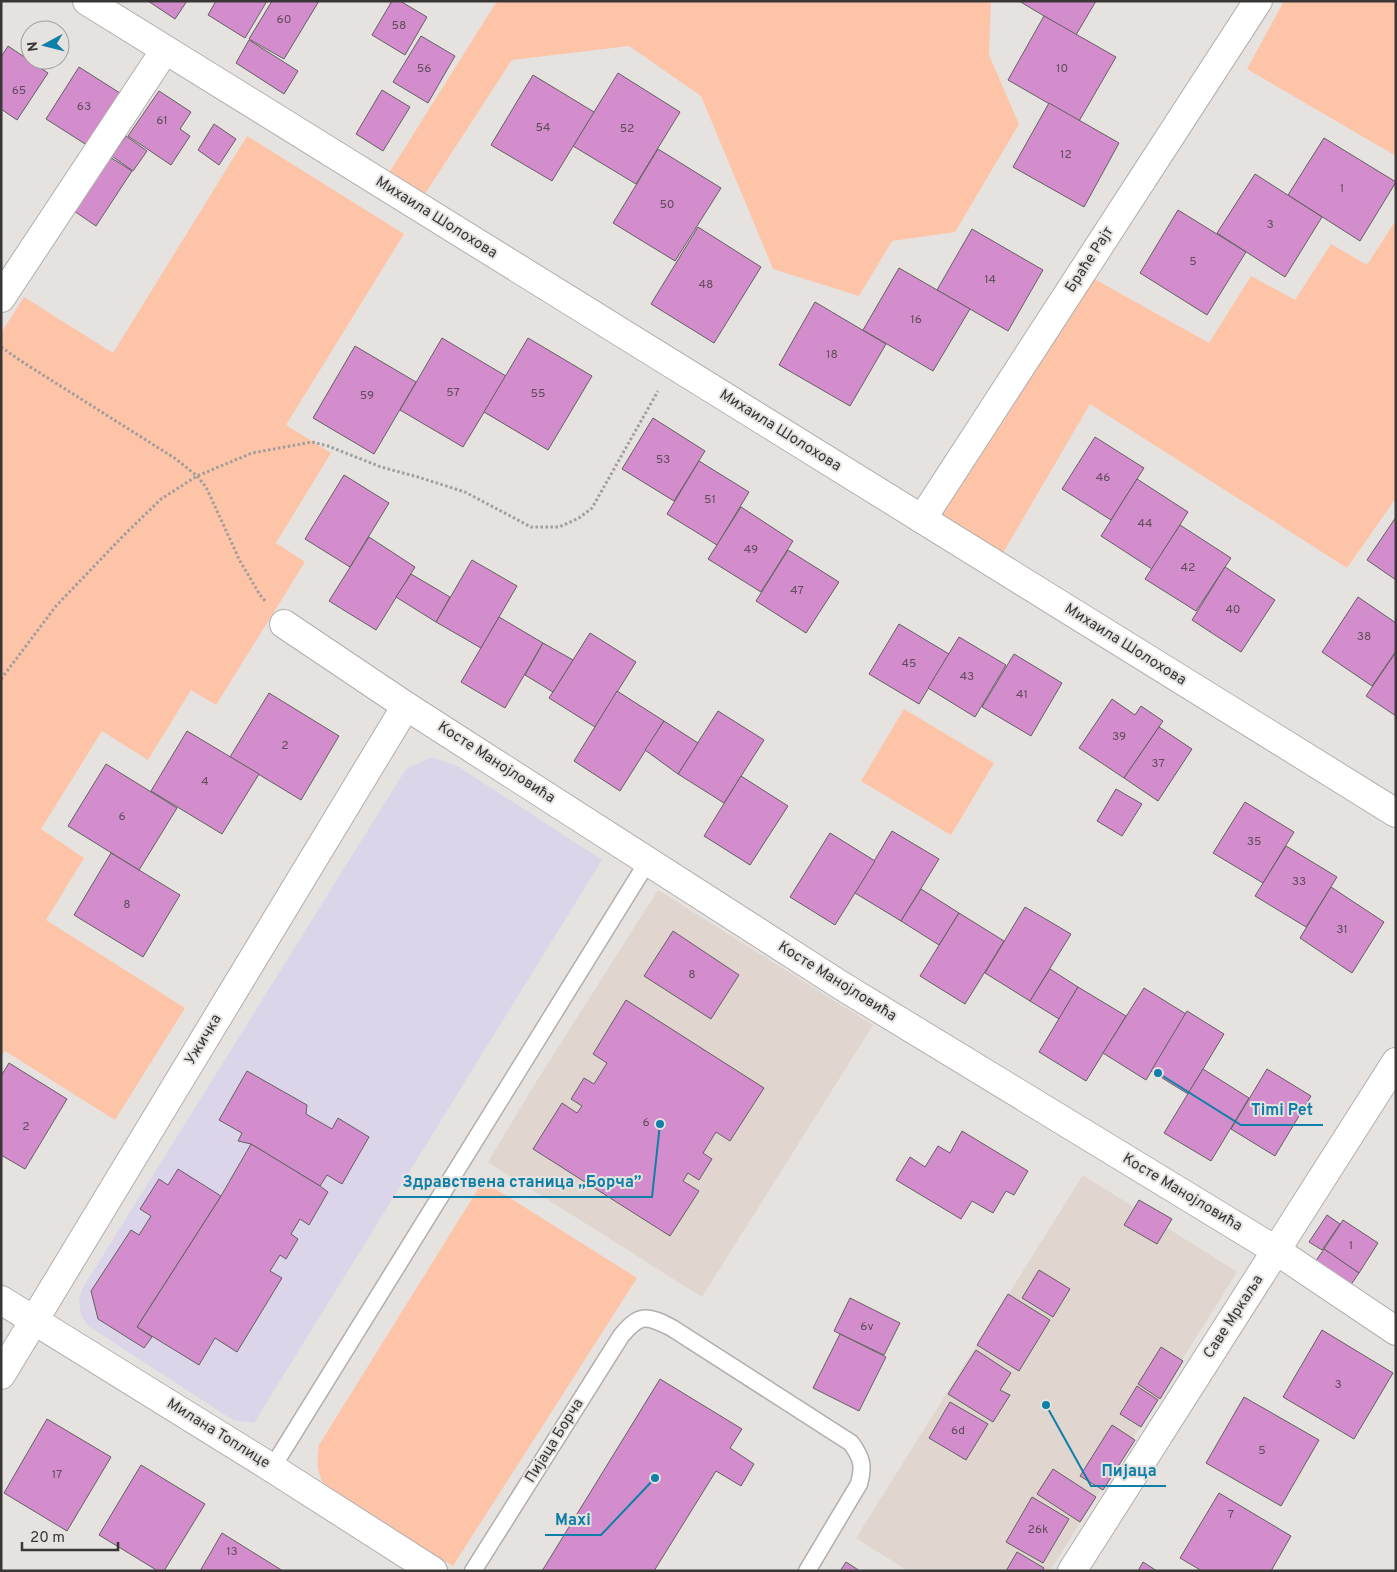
<svg xmlns="http://www.w3.org/2000/svg" width="1397" height="1572" viewBox="0 0 1397 1572" font-family="Overpass,sans-serif">
<rect width="100%" height="100%" fill="#e5e2e0"/>
<g fill="#e0d5cf">
<polygon points="658,890 873,1025 702,1297 488,1162 533,1087"/>
<polygon points="1083,1175 1237,1272 1050,1571 908,1571 856,1538"/>
</g>
<polygon fill="#dcd5ea" points="432,757 459,767 602,860 254,1423 233,1420 88,1326 81,1315 79,1300 82,1289 406,769"/>
<g fill="#fec4a8">
<polygon points="497,1 991,1 989,55 1019,124 955,232 892,241 859,296 773,269 701,96 629,46 512,60 417,206 382,184"/>
<polygon points="1284,1 1396,1 1396,156 1247,69"/>
<polygon points="247,136 404,234 286,425 331,453 276,543 305,562 216,705 191,690 148,760 102,731 41,829 84,858 46,920 185,1008 115,1120 5,1051 1,1056 1,333 24,297 113,353"/>
<polygon points="1396,220 1396,498 1347,568 1090,404 996,565 922,519 1082,272 1209,343 1251,276 1295,300 1331,244 1367,265"/>
<polygon points="904,709 994,763 951,835 861,781"/>
<path d="M483 1181 637 1278 453 1566 326 1488C316 1472 317 1463 319 1445Z"/>
</g>
<g fill="#d48dcc" stroke="#636062">
<polygon points="148,1 187,1 175,19"/>
<polygon points="216,1 267,1 245,38 208,15"/>
<polygon points="272,1 319,1 284,59 249,39"/>
<polygon points="392,1 400,1 427,17 405,55 372,35"/>
<polygon points="1019,1 1096,1 1076,35"/>
<polygon points="1044,16 1116,57 1079,121 1008,80"/>
<polygon points="421,36 455,56 428,103 393,82"/>
<polygon points="249,40 298,71 284,94 236,63"/>
<polygon points="8,46 48,73 17,120 1,109 1,57"/>
<polygon points="79,67 123,95 90,147 46,119"/>
<polygon points="618,73 680,112 636,184 573,146"/>
<polygon points="533,75 594,112 552,181 491,145"/>
<polygon points="382,90 410,107 383,151 356,134"/>
<polygon points="159,91 191,112 180,129 190,136 171,165 128,136"/>
<polygon points="1049,103 1119,143 1084,207 1013,167"/>
<polygon points="214,124 236,139 219,165 198,150"/>
<polygon points="126,136 147,151 133,171 112,156"/>
<polygon points="1324,138 1396,182 1360,241 1288,195"/>
<polygon points="658,149 721,188 675,261 613,223"/>
<polygon points="110,157 132,171 96,226 74,211"/>
<polygon points="1255,174 1322,217 1285,277 1217,233"/>
<polygon points="1178,210 1246,252 1207,315 1140,273"/>
<polygon points="698,227 761,267 714,343 651,304"/>
<polygon points="972,229 1043,270 1008,331 937,290"/>
<polygon points="899,268 970,309 933,371 863,330"/>
<polygon points="815,302 886,344 850,406 779,365"/>
<polygon points="442,338 506,376 463,447 400,410"/>
<polygon points="528,338 592,376 548,450 484,412"/>
<polygon points="355,346 416,382 374,454 313,418"/>
<polygon points="653,418 705,451 674,501 622,469"/>
<polygon points="1095,437 1144,468 1111,520 1062,489"/>
<polygon points="699,461 749,492 717,545 667,514"/>
<polygon points="344,475 389,503 350,567 305,539"/>
<polygon points="1137,479 1188,512 1152,569 1101,536"/>
<polygon points="741,507 793,541 761,592 708,559"/>
<polygon points="1396,517 1396,580 1367,560"/>
<polygon points="1180,525 1231,558 1196,611 1145,579"/>
<polygon points="369,537 415,567 376,630 329,601"/>
<polygon points="788,550 839,582 806,633 756,601"/>
<polygon points="472,560 517,586 481,648 436,622"/>
<polygon points="1225,567 1275,600 1241,652 1192,620"/>
<polygon points="411,574 450,597 436,622 396,597"/>
<polygon points="1358,597 1396,623 1396,651 1372,686 1322,652"/>
<polygon points="499,617 543,643 505,708 461,682"/>
<polygon points="899,624 949,654 919,704 869,674"/>
<polygon points="590,633 636,662 595,727 549,698"/>
<polygon points="959,637 1006,665 975,717 928,688"/>
<polygon points="543,643 573,660 553,692 525,675"/>
<polygon points="1396,652 1396,716 1366,696"/>
<polygon points="1014,654 1062,683 1031,736 982,707"/>
<polygon points="617,691 664,721 620,791 574,761"/>
<polygon points="269,693 339,736 301,800 230,757"/>
<polygon points="1112,699 1135,715 1141,706 1163,721 1124,778 1079,748"/>
<polygon points="718,711 764,740 724,803 678,774"/>
<polygon points="664,721 698,743 678,774 645,750"/>
<polygon points="1159,727 1192,749 1158,801 1124,778"/>
<polygon points="187,731 259,774 222,834 151,791"/>
<polygon points="106,764 177,808 139,870 68,826"/>
<polygon points="741,776 788,806 750,865 704,836"/>
<polygon points="1116,789 1142,804 1122,836 1097,821"/>
<polygon points="1245,802 1294,832 1263,883 1213,853"/>
<polygon points="892,831 939,859 901,921 855,893"/>
<polygon points="830,833 875,861 835,925 790,897"/>
<polygon points="1286,846 1337,877 1306,927 1255,896"/>
<polygon points="111,853 180,895 143,957 74,915"/>
<polygon points="1331,887 1384,922 1352,973 1300,938"/>
<polygon points="921,889 959,913 939,945 901,921"/>
<polygon points="1025,907 1071,934 1030,1001 985,973"/>
<polygon points="959,913 1004,941 965,1004 920,976"/>
<polygon points="673,931 739,975 711,1019 644,976"/>
<polygon points="1050,969 1078,987 1059,1019 1030,1001"/>
<polygon points="1078,987 1126,1016 1086,1081 1039,1052"/>
<polygon points="1144,988 1186,1014 1146,1080 1103,1053"/>
<polygon points="626,1000 764,1088 730,1141 716,1132 703,1153 712,1159 699,1180 688,1173 683,1181 699,1191 670,1236 533,1149 562,1103 577,1113 582,1106 571,1099 584,1078 594,1084 607,1063 593,1054"/>
<polygon points="1187,1011 1224,1034 1188,1094 1151,1071"/>
<polygon points="9,1063 67,1099 25,1169 1,1155 1,1076"/>
<polygon points="1203,1069 1249,1098 1211,1161 1164,1133"/>
<polygon points="1267,1069 1311,1096 1275,1156 1231,1129"/>
<polygon points="247,1071 307,1105 306,1114 332,1129 338,1118 369,1137 342,1184 327,1175 320,1186 251,1144 238,1141 242,1133 219,1120"/>
<polygon points="962,1131 1028,1171 1014,1195 1006,1191 993,1213 972,1201 961,1219 896,1180 910,1157 925,1167 938,1146 950,1153"/>
<polygon points="251,1144 320,1186 328,1192 309,1225 300,1219 291,1234 298,1239 286,1259 280,1255 270,1271 282,1278 237,1352 215,1338 199,1365 137,1327 221,1196"/>
<polygon points="178,1169 221,1196 137,1327 152,1337 144,1348 98,1319 91,1291 131,1230 139,1235 151,1216 140,1209 159,1179 168,1185"/>
<polygon points="1139,1200 1172,1219 1157,1244 1124,1225"/>
<polygon points="1327,1215 1340,1224 1322,1250 1309,1242"/>
<polygon points="1343,1220 1378,1243 1359,1273 1324,1249"/>
<polygon points="1324,1249 1359,1273 1350,1286 1315,1262"/>
<polygon points="1039,1270 1070,1289 1053,1317 1022,1298"/>
<polygon points="1008,1294 1050,1320 1019,1371 977,1345"/>
<polygon points="850,1298 900,1323 884,1355 834,1331"/>
<polygon points="1322,1330 1393,1373 1354,1439 1283,1397"/>
<polygon points="840,1334 886,1357 859,1411 813,1388"/>
<polygon points="1161,1347 1183,1361 1160,1399 1138,1384"/>
<polygon points="976,1350 1011,1373 1000,1390 1010,1395 993,1422 948,1394"/>
<polygon points="660,1379 742,1429 730,1448 754,1464 741,1486 716,1471 654,1571 542,1571"/>
<polygon points="1137,1386 1158,1400 1141,1427 1120,1414"/>
<polygon points="1244,1397 1319,1440 1281,1506 1206,1463"/>
<polygon points="950,1402 988,1424 966,1460 929,1438"/>
<polygon points="47,1419 111,1457 67,1531 4,1493"/>
<polygon points="1112,1425 1135,1440 1103,1490 1080,1476"/>
<polygon points="141,1465 205,1504 164,1571 158,1571 99,1535"/>
<polygon points="1053,1469 1096,1497 1080,1522 1037,1494"/>
<polygon points="1219,1493 1291,1536 1271,1571 1202,1571 1180,1558"/>
<polygon points="1032,1497 1069,1519 1043,1563 1006,1542"/>
<polygon points="222,1533 283,1571 200,1571"/>
<polygon points="1017,1552 1044,1568 1042,1571 1006,1571"/>
<polygon points="846,1562 860,1571 840,1571"/>
<polygon points="1143,1562 1157,1571 1138,1571"/>
</g>
<g fill="none" stroke-linecap="round" stroke-linejoin="round">
<g stroke="#b2aead" stroke-width="19">
<g id="service">
<polyline points="272,1468 648,861"/>
<path d="M473 1571 621 1336C640 1313 647 1315 672 1328L851 1443C862 1458 864 1466 859 1484L807 1571"/>
</g>
</g>
<g stroke="#b2aead" stroke-width="30">
<g id="minor">
<polyline points="87,1 1396,813"/>
<polyline points="1,298 165,50"/>
<polyline points="922,519 1258,1"/>
<polyline points="284,624 406,706 842,986 1277,1251 1396,1331"/>
<polyline points="1,1300 272,1468 433,1571"/>
<polyline points="1,1375 406,706"/>
<polyline points="1072,1571 1396,1062"/>
</g>
</g>
<g stroke="#a09e9d" stroke-width="3" stroke-dasharray="2.5 2.5" stroke-linecap="butt">
<polyline points="1,347 21,361 176,459 197,476 206,487 240,561 260,595 266,602"/>
<polyline points="1,679 56,606 123,536 161,499 197,476 252,453 312,442 328,446 381,467 418,477 465,492 531,527 559,527 579,518 592,508 658,391"/>
</g>
<use href="#service" stroke="#fff" stroke-width="16"/>
<use href="#minor" stroke="#fff" stroke-width="28"/>
</g>
<g text-anchor="middle" dominant-baseline="central" stroke-width="4" stroke-linejoin="round" paint-order="stroke">
<g font-size="12" fill="#5f4c5c">
<text x="284" y="20">60</text>
<text x="399" y="26">58</text>
<text x="424" y="69">56</text>
<text x="1062" y="69">10</text>
<text x="19" y="91">65</text>
<text x="84" y="107">63</text>
<text x="162" y="121">61</text>
<text x="543" y="128">54</text>
<text x="627" y="129">52</text>
<text x="1066" y="155">12</text>
<text x="1342" y="189">1</text>
<text x="667" y="205">50</text>
<text x="1270" y="225">3</text>
<text x="1193" y="262">5</text>
<text x="990" y="280">14</text>
<text x="706" y="285">48</text>
<text x="916" y="320">16</text>
<text x="832" y="355">18</text>
<text x="453" y="393">57</text>
<text x="538" y="394">55</text>
<text x="367" y="396">59</text>
<text x="663" y="460">53</text>
<text x="1103" y="478">46</text>
<text x="710" y="500">51</text>
<text x="1145" y="524">44</text>
<text x="751" y="550">49</text>
<text x="1188" y="568">42</text>
<text x="797" y="591">47</text>
<text x="1233" y="610">40</text>
<text x="1364" y="637">38</text>
<text x="909" y="664">45</text>
<text x="967" y="677">43</text>
<text x="1022" y="695">41</text>
<text x="1119" y="737">39</text>
<text x="285" y="746">2</text>
<text x="1158" y="764">37</text>
<text x="205" y="782">4</text>
<text x="122" y="817">6</text>
<text x="1254" y="842">35</text>
<text x="1299" y="882">33</text>
<text x="127" y="905">8</text>
<text x="1342" y="930">31</text>
<text x="692" y="975">8</text>
<text x="646" y="1123">6</text>
<text x="26" y="1127">2</text>
<text x="1351" y="1246">1</text>
<text x="867" y="1327">6v</text>
<text x="1338" y="1385">3</text>
<text x="958" y="1431">6d</text>
<text x="1262" y="1451">5</text>
<text x="57" y="1475">17</text>
<text x="1231" y="1515">7</text>
<text x="1038" y="1530">26k</text>
<text x="232" y="1552">13</text>
</g>
<g font-size="15" fill="#383736" stroke="#e5e2e0">
<text transform="translate(436 218) rotate(32)">Михаила Шолохова</text>
<text transform="translate(1090 260) rotate(-57)">Браће Рајт</text>
<text transform="translate(780 431) rotate(32)">Михаила Шолохова</text>
<text transform="translate(1125 645) rotate(32)">Михаила Шолохова</text>
<text transform="translate(496 763) rotate(33)">Косте Манојловића</text>
<text transform="translate(837 982) rotate(32)">Косте Манојловића</text>
<text transform="translate(204 1040) rotate(-59)">Ужичка</text>
<text transform="translate(1182 1193) rotate(31)">Косте Манојловића</text>
<text transform="translate(1234 1317) rotate(-57)">Саве Мркаља</text>
<text transform="translate(218 1434) rotate(32)">Милана Топлице</text>
<text transform="translate(555 1441) rotate(-58)">Пијаца Борча</text>
</g>
</g>
<path fill="none" stroke="#0e7fa7" stroke-width="2" d="M1158 1073L1241 1125H1323M660 1124L652 1197H393M1046 1405L1091 1486H1166M655 1478L601 1535H545"/>
<g fill="#0e7fa7" stroke="#e5e2e0" stroke-width="2">
<circle cx="1158" cy="1073" r="5"/>
<circle cx="660" cy="1124" r="5"/>
<circle cx="1046" cy="1405" r="5"/>
<circle cx="655" cy="1478" r="5"/>
</g>
<g font-size="16" text-anchor="middle" font-weight="bold" fill="#0e7fa7" stroke="#e5e2e0" stroke-width="4" stroke-linejoin="round" paint-order="stroke">
<text x="1282" y="1115">Timi Pet</text>
<text x="522" y="1187">Здравствена станица „Борча”</text>
<text x="1129" y="1476">Пијаца</text>
<text x="573" y="1525">Maxi</text>
</g>
<rect width="1397" height="1572" fill="none" stroke="#383736" stroke-width="5"/>
<g transform="translate(45 45) rotate(263)"><circle r="24" fill="#e5e2e0" stroke="#a09e9c"/>
<path d="M0-4L9 19L0 12L-9 19Z" fill="#0e7fa7"/>
<text y="-8" font-size="14" font-weight="bold" text-anchor="middle" fill="#383736">N</text>
</g>
<path d="M22 1542v8h96v-8" fill="none" stroke="#383736" stroke-width="2.5"/>
<text x="30" y="1542" font-size="15" fill="#383736" stroke="#e5e2e0" stroke-width="4" paint-order="stroke">20 m</text>
</svg>
